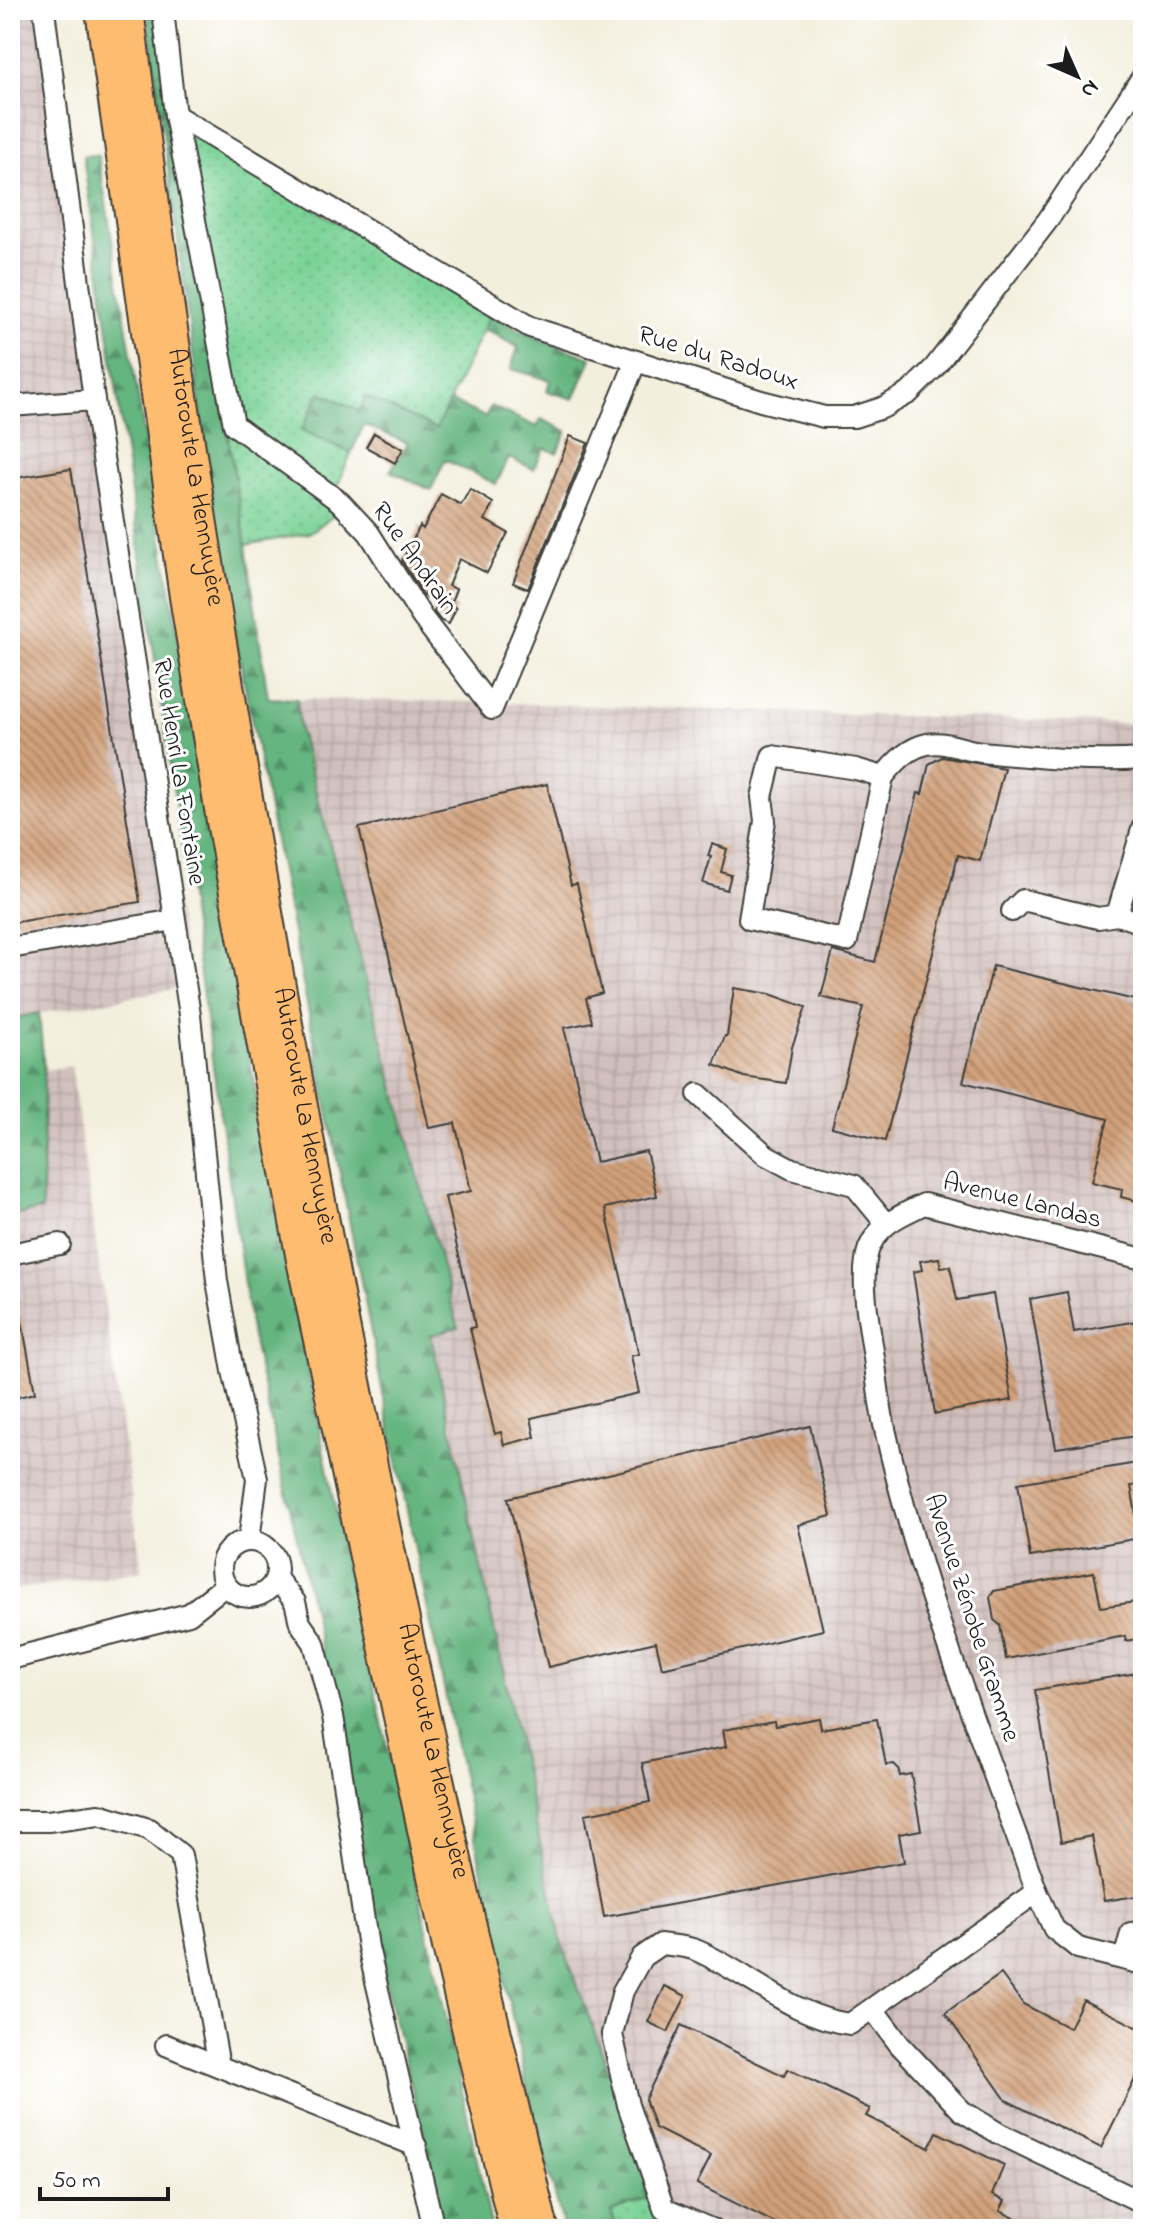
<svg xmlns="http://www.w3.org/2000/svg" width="1153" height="2239" viewBox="0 0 1153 2239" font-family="'Indie Flower',sans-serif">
<defs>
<pattern id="industrial-grid" width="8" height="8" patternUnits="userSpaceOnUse" patternTransform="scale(2)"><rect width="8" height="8" fill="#d1c0bd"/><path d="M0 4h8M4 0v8" fill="none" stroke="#b3a4a2"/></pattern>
<pattern id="grass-dots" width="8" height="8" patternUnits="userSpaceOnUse" patternTransform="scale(2)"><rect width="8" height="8" fill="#7cd398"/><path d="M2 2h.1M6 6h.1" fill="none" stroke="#6bb582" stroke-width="1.8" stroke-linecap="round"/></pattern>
<pattern id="forest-firs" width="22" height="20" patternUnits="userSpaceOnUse" patternTransform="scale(2)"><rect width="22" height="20" fill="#65b580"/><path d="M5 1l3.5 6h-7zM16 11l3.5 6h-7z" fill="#529268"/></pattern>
<pattern id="building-back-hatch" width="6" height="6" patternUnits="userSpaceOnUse" patternTransform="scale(2)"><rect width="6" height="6" fill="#d1a07a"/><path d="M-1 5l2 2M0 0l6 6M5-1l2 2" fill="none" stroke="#a98263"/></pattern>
</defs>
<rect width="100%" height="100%" fill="#fff"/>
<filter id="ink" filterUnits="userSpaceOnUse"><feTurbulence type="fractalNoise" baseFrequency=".0125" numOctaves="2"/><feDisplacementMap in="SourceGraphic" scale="16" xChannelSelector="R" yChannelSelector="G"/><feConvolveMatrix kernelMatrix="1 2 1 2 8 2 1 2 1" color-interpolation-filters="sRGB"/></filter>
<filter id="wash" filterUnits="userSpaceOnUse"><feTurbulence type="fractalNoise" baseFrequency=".006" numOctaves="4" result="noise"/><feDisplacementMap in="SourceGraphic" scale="32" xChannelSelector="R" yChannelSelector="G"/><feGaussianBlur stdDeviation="1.8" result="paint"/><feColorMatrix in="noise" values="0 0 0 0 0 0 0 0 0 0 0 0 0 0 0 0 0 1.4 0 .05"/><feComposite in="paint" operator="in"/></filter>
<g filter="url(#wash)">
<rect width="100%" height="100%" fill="#f3efdd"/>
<g fill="url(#industrial-grid)">
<polygon points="10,10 36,10 189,986 10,1019"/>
<polygon points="297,699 475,702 1143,724 1143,2229 666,2229 561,1940 431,1334 457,1326 300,731"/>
<polygon points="71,1066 142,1571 10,1590 10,1216 42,1210 44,1070"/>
</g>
<g fill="url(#grass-dots)" stroke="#4c785a" stroke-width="2">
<polygon points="194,136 490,315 436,430 367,397 360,411 320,392 302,430 351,453 335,492 242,424 187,140"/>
<polygon points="227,431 342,510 309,533 246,545"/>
<polygon points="654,2195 666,2229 617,2229 611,2211"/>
</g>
<g fill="url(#forest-firs)" stroke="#40684e" stroke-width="2">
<polygon points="147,10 157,10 246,545 268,698 297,699 300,731 458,1327 431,1335 561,1940 654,2195 611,2211 617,2229 564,2229 529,2098 380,1379 221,563"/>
<polygon points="98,155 224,913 276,1208 333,1498 492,2229 443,2229 428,2151 381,1967 333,1701 251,1332 83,156"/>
<polygon points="490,315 539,339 591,358 574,399 547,391 550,380 511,369 518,347 484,329"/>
<polygon points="320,392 359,411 366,397 436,429 450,401 485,417 491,406 537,427 541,419 567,431 557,453 544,448 534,469 509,458 496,484 445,460 431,490 390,471 408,443 364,425 351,453 302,430"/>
<polygon points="39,1013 44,1070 42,1210 10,1216 10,1019"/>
</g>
<g id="blocks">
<g fill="url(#building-back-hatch)">
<polygon points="374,433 403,449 395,463 366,447"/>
<polygon points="570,436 588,443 528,589 513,583"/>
<polygon points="71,469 140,902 10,923 10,479"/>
<polygon points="470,489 493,503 485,520 508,533 487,573 459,559 448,586 456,589 450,605 456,608 449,624 441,621 434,612 438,602 424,596 402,561 420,526 423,529 441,494 461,505"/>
<polygon points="942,757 1004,768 980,861 958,855 885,1141 832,1127 863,1007 821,997 833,951 875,962 918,793 922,794 929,764"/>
<polygon points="547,784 571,885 577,884 602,993 586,998 592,1022 564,1028 596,1162 646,1151 657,1196 605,1208 639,1354 631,1356 639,1393 531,1418 535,1437 504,1445 501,1432 495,1434 493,1427 470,1328 475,1327 472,1310 445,1197 471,1191 455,1123 429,1128 359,828"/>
<polygon points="712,844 727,849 721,872 731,875 727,890 703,883 711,857 708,856"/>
<polygon points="993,966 1143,1002 1143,1195 1138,1193 1136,1201 1121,1197 1122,1189 1092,1182 1108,1119 963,1082"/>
<polygon points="734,988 770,994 806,1007 792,1047 786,1083 744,1077 714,1065 725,1036 727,1036"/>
<polygon points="939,1258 941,1267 950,1266 957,1300 993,1294 1012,1400 935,1414 913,1272 922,1270 920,1261"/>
<polygon points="1067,1292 1074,1332 1143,1320 1143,1435 1056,1448 1030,1299"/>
<polygon points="17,1294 35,1393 10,1399 10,1295"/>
<polygon points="810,1426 831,1516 798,1525 823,1630 662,1668 656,1642 548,1667 508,1498"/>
<polygon points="1143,1462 1143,1484 1131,1486 1140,1538 1030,1557 1018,1483"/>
<polygon points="1094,1572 1101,1607 1143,1601 1143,1638 1126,1641 1125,1636 1006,1659 1000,1625 994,1620 990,1597 994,1591"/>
<polygon points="1143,1672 1143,1895 1104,1901 1092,1836 1061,1842 1035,1690"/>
<polygon points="819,1718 821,1729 877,1719 886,1765 894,1764 898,1768 900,1776 911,1774 921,1830 899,1834 904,1862 604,1917 585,1814 650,1802 642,1763 726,1747 723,1730 774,1721 775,1726"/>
<polygon points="1001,1974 1023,2004 1069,2028 1083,2000 1143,2030 1143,2063 1101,2148 1006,2100 945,2013"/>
<polygon points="665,1986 686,1996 668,2032 648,2022"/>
<polygon points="681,2025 784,2076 788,2069 852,2100 870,2109 866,2116 929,2148 937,2132 1004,2165 992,2195 1005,2201 1000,2211 1037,2229 787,2229 697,2184 711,2156 655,2128 645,2099"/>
</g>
</g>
</g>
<g filter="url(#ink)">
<use href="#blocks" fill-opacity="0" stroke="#3c3c39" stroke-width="2"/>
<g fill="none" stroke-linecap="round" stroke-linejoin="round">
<g stroke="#3c3c39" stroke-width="24">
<g id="minor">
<polyline points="44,10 94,400 190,1015 217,1281 233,1371 257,1479 249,1540"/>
<polyline points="163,10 175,115 234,425 340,502 369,533 422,617 492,709 636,361"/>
<polyline points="175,115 530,327 761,401 824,417 854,417 882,408 909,393 934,368 1048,220 1143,76"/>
<polyline points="10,406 94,400"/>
<path d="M883 777 856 769 772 756 762 797 765 821 749 919 847 941 883 777C893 765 904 752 920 746 942 738 960 750 981 752 1034 757 1090 763 1143 759"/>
<polyline points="1143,826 1117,915 1143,923"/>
<polyline points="1012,911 1023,900 1098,918 1117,915"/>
<polyline points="10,948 175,920"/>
<polyline points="698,1094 766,1155 792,1169 854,1185 886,1224"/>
<polyline points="10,1254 60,1244"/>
<path d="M1143 1259 924 1204C902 1215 879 1223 869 1248 859 1275 869 1323 873 1351 877 1377 879 1404 885 1429 920 1587 982 1740 1037 1892L1054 1929 1078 1948 1143 1964"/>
<circle cx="249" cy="1569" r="28"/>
<polyline points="276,1578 295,1602 300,1623 314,1643 333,1716 368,1947 434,2229"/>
<polyline points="10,1659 189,1614 226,1585"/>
<polyline points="10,1821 48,1821 99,1814 149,1829 181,1855 219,2066"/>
<polyline points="1124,1959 1131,1933 1143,1932"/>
<polyline points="873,2009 899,2044 962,2111 998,2133 1143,2203"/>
<polyline points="166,2045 416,2146"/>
<path d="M711 2229 664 2209 628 2105 612 2034 623 1991 642 1957 661 1944C673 1946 688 1946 698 1951 750 1974 793 2017 850 2024L1037 1892"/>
</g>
</g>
<g stroke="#3c3c39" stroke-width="34">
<g id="highway">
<polyline points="101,10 185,597 223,827 302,1260 448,1947 515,2229"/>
<path id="s1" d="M128 10C170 340 223 669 282 997 357 1410 442 1821 543 2229"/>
</g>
</g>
<use href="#minor" stroke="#fff" stroke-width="20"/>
<use href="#highway" stroke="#febc70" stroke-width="30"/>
</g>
</g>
<g text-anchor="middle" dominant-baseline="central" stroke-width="6" stroke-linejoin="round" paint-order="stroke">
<g font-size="26" fill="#1c1c1c" stroke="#fff">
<text transform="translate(718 359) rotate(17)">Rue du Radoux</text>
<text stroke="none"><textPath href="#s1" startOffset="472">Autoroute La Hennuyère</textPath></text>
<text transform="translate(414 559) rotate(55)">Rue Andrain</text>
<text transform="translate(178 772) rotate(81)">Rue Henri La Fontaine</text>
<text stroke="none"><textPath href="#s1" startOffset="1120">Autoroute La Hennuyère</textPath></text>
<text transform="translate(1022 1202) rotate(14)">Avenue Landas</text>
<text transform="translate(971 1618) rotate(72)">Avenue Zénobe Gramme</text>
<text stroke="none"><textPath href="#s1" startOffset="1768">Autoroute La Hennuyère</textPath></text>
</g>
</g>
<rect width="1153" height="2239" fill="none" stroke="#fff" stroke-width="40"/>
<g transform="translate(1077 76) rotate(135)" stroke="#ffffff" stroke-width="6" paint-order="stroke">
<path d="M0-6L14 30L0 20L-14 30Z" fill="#1c1c1c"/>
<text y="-12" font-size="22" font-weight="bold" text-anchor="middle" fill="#1c1c1c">N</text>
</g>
<path d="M40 2187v12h128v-12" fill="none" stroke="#1c1c1c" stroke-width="4"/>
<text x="52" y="2187" font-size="24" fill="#1c1c1c" stroke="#ffffff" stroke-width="6" paint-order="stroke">50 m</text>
</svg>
